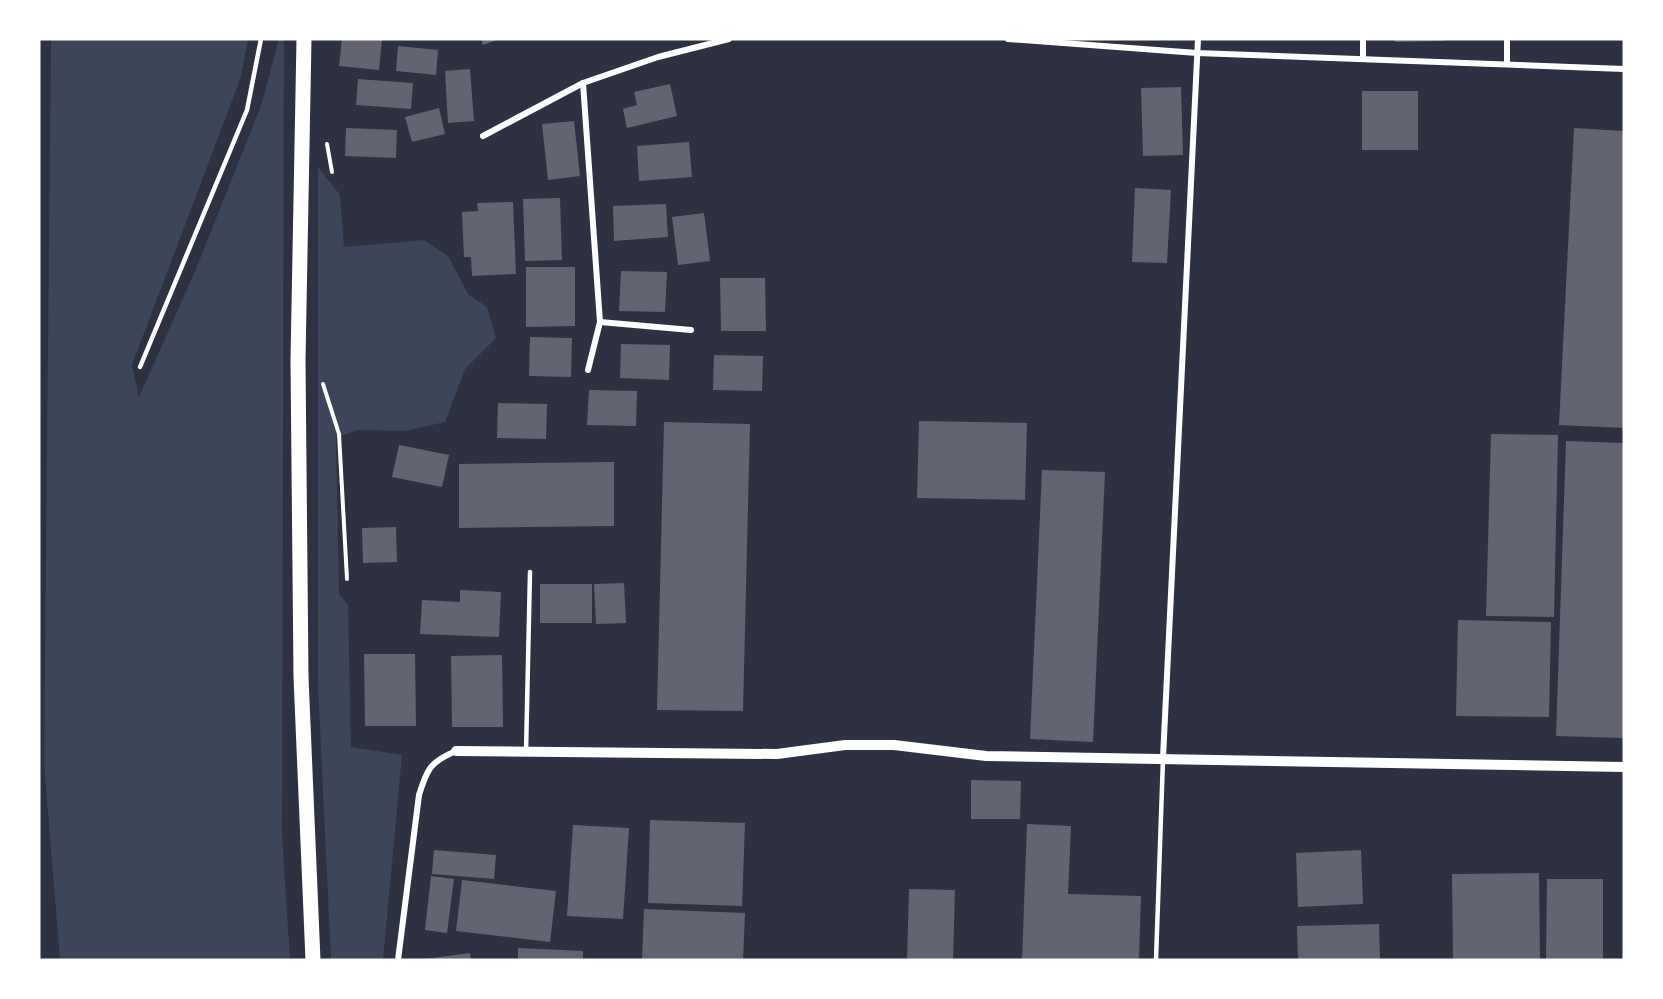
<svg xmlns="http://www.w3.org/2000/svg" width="1663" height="999" viewBox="0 0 1663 999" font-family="'Golos Text',sans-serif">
<rect width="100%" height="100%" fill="#2d3142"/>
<g fill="#3c4559">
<polygon points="51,39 248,39 241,77 132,365 139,397 196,269 261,106 279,39 284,39 282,834 290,960 60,960 44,763"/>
<polygon points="318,167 340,195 344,247 424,240 448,256 468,294 487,307 496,338 465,369 445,422 405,431 357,430 336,438 339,594 348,605 351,747 402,755 383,960 331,960 318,685"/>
</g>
<g fill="#626471">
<polygon points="342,39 382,39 379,70 339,66"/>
<polygon points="481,39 500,39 483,45"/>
<polygon points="1395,39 1443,39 1443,41 1395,42"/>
<polygon points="398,46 438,50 436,75 396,71"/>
<polygon points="470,69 474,121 448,123 445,71"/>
<polygon points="358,79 413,83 411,109 356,105"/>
<polygon points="670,84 677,116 627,128 623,109 637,105 634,92"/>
<polygon points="1181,87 1183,155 1143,156 1141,88"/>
<rect x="1362" y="91" width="56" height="59"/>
<polygon points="439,108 445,134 412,142 405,117"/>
<polygon points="574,121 580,176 548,180 542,124"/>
<polygon points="346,128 397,130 396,158 345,156"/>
<polygon points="1574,128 1624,131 1624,428 1559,425"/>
<polygon points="689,142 692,177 639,181 637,146"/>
<polygon points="1135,188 1171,190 1167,263 1132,262"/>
<polygon points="560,198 562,260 525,261 523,199"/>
<polygon points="513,202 516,274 472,276 471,257 464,257 462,212 478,211 477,203"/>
<polygon points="666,204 668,237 614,241 613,206"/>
<polygon points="704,213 710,261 678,265 672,217"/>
<polygon points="526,267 575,267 575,326 526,327"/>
<polygon points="621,271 667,272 665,312 619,311"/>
<polygon points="720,278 765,278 766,331 721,331"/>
<polygon points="530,337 572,338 571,377 529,376"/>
<polygon points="621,344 670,345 669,380 620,378"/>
<polygon points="714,355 763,356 762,391 713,390"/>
<polygon points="589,390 637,391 636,426 587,425"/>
<polygon points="498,403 547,404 546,439 497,438"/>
<polygon points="919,421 1027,423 1025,500 917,498"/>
<polygon points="664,422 750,424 743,711 657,710"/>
<polygon points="1491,434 1558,435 1554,617 1486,616"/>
<polygon points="1566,441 1624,443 1624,738 1556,736"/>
<polygon points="399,445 449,455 442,487 392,477"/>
<polygon points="614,462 614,526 459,528 459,464"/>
<polygon points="1042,470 1105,472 1093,742 1030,739"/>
<polygon points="396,527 397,562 363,563 362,528"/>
<polygon points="624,583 626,623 596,624 594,584"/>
<rect x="540" y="584" width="52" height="39"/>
<polygon points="460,590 501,592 499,637 420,634 422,600 460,602"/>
<polygon points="1458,620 1551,622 1549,717 1456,716"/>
<polygon points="364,654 415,654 416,726 365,726"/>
<polygon points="502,655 503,727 452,727 451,656"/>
<polygon points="971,780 1021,781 1020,819 971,819"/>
<polygon points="650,820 745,823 742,906 648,903"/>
<polygon points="1027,824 1071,826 1068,894 1141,896 1139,960 1022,960"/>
<polygon points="573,825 629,828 623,919 567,916"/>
<polygon points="434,850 496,855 494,879 432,874"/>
<polygon points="1361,850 1363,904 1298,907 1296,853"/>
<polygon points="1539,873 1540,960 1453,960 1452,874"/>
<polygon points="431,876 454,879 447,933 425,930"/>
<polygon points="1547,879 1603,879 1603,960 1546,960"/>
<polygon points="462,880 556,891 550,942 456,931"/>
<polygon points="909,889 955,890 953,960 907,960"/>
<polygon points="644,909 745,913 743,960 642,960"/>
<polygon points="1379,924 1380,960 1298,960 1297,926"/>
<polygon points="518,948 583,951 583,960 518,960"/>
<polygon points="470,953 471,960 425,960 425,959"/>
</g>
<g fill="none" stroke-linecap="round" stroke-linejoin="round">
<g stroke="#fff" stroke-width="4">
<polyline points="327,144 332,172"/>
<polyline points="323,384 339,434 347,579"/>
</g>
<g stroke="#fff" stroke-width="4.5">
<polyline points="140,367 247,110 261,39"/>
<polyline points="526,752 530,572"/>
<polyline points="1156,960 1163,759"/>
</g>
<g stroke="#fff" stroke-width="6">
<polyline points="1008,39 1197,53 1624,69"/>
<polyline points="1363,59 1363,39"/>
<polyline points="1507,64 1507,39"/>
<polyline points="583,83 600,322 588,370"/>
<polyline points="483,136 583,83 658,57 729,39"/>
<polyline points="600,322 691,330"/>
<polyline points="1163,758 1198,39"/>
<path d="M398 960 419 795C427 769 430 762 456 751"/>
</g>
<polyline stroke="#fff" stroke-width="10" points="456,751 777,754 845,745 894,745 986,756 1624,767"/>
<polyline stroke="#fff" stroke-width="15" points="304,39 298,360 301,677 313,960"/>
</g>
<rect width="1663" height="999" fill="none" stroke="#ffffff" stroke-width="81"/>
</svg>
